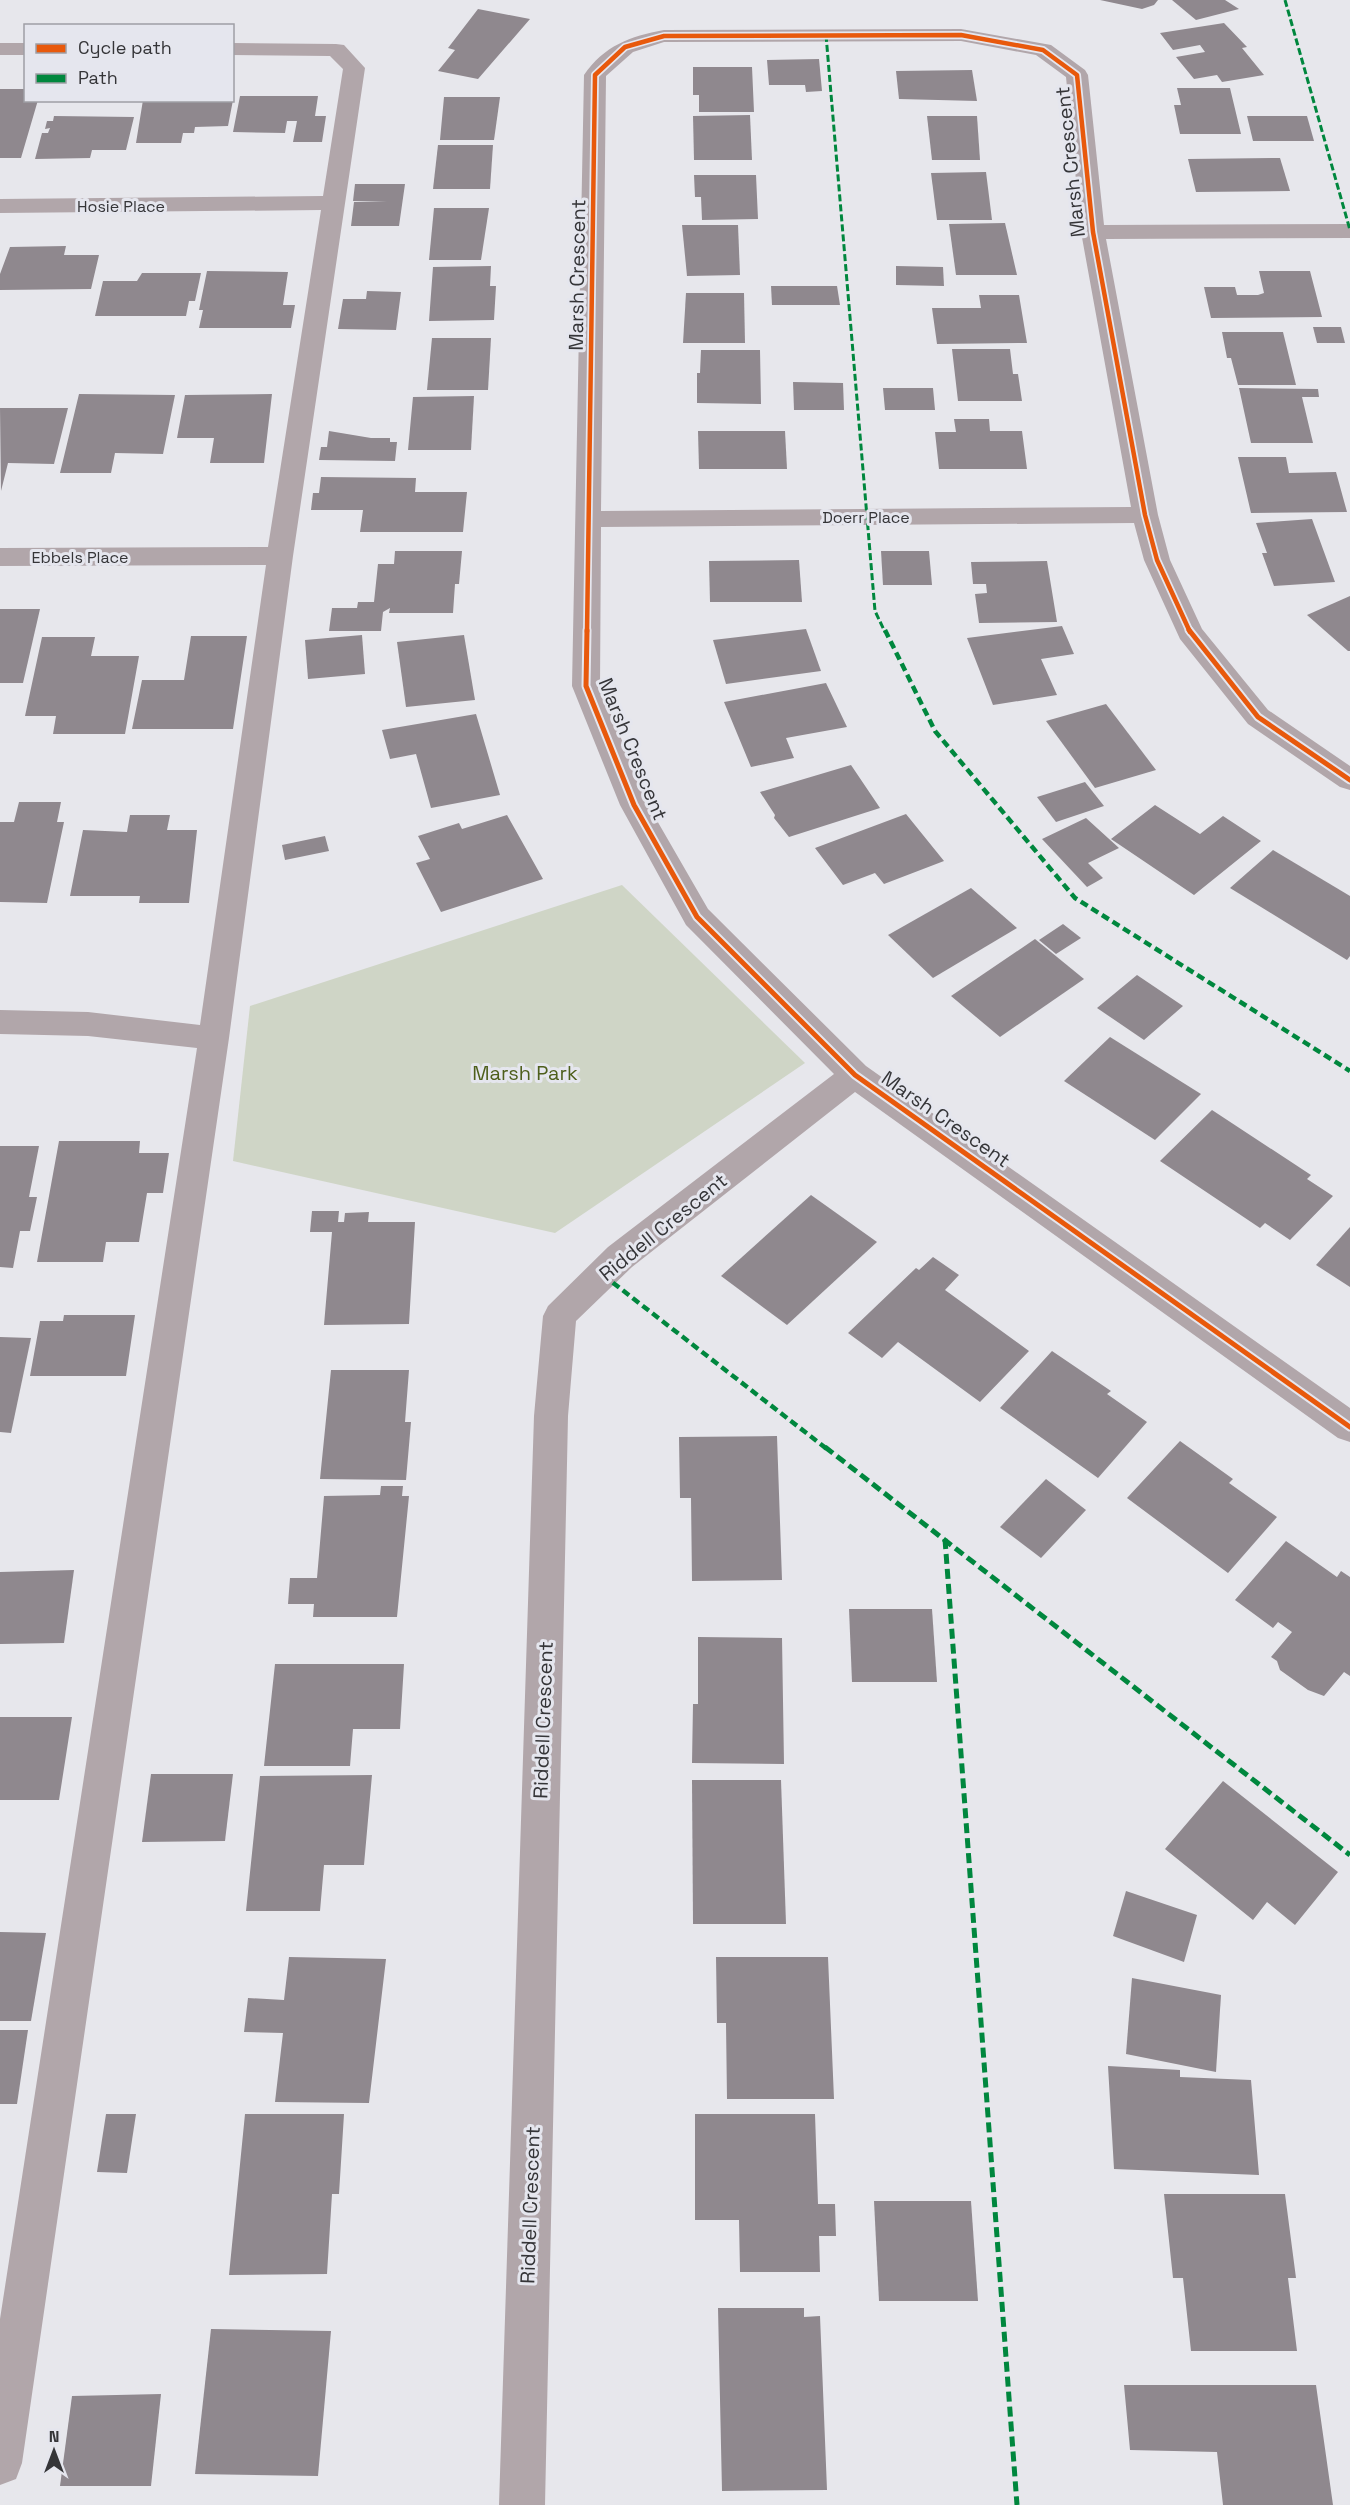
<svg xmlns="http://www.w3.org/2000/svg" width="1350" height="2505" viewBox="0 0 1350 2505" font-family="'Space Grotesk',sans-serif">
<rect width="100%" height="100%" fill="#e7e7ec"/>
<polygon fill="#cfd5c6" points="622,885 805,1063 555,1233 233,1161 250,1006"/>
<g fill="#8f888e">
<polygon points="1100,0 1158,0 1154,5 1142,9"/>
<polygon points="1172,0 1225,0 1239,9 1196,20"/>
<polygon points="478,9 530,19 478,79 438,71 455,50 448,48"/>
<polygon points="1224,23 1247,47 1242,48 1264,75 1222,82 1217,75 1194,79 1176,57 1205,52 1200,45 1173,50 1160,33"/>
<polygon points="819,59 822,91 806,92 805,85 769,85 767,60"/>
<polygon points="693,67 752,67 754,112 699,112 699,95 693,95"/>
<polygon points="972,70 977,101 899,99 896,71"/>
<polygon points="1177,88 1230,88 1241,134 1180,134 1174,105 1181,105"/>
<polygon points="0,89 26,89 26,100 38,100 21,158 0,158"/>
<polygon points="240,96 318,96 315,116 326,116 322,142 293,142 297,121 287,121 285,133 233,132"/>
<polygon points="444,97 500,97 494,140 440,140"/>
<polygon points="143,100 233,100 228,126 195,127 194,133 183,133 181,143 136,143"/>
<polygon points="750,115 752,160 694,160 693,116"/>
<polygon points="54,116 134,117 126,150 92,150 90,158 35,159 42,133 48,133 50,128 45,129 47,121 53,121"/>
<polygon points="927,116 977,116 980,160 932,160"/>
<polygon points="1247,116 1307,116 1314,141 1253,141"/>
<polygon points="438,145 493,145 490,189 433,189"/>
<polygon points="1280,158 1290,191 1196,192 1188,159"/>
<polygon points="986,172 992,220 937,220 931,173"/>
<polygon points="694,175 756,175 758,219 702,220 701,197 695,197"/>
<polygon points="355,184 405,184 399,226 351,226 354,202 387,202 353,201"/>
<polygon points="434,208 489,208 481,260 429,260"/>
<polygon points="1005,223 1017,275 956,275 949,224"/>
<polygon points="682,225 738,225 740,275 687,276"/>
<polygon points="66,246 64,255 99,255 91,289 0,290 0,274 10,247"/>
<polygon points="491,266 490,286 496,286 494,320 429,321 433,267"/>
<polygon points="896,266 943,267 944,286 896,285"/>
<polygon points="207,271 288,272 283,305 295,305 291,328 199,328 203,310 199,310"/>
<polygon points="1259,271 1310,271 1322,317 1211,318 1204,287 1235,287 1237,295 1258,295 1264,293"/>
<polygon points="142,273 201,273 195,301 189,301 186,316 95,316 103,281 137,281"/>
<polygon points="771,286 837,286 840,305 772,305"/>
<polygon points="367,291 401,292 396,330 338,329 343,299 366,299"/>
<polygon points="686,293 744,293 745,343 683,343"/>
<polygon points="979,295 1019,295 1027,343 937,344 932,308 981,308"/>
<polygon points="1313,327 1341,327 1345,343 1317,343"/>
<polygon points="1222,332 1283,332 1296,385 1238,385 1231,358 1227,358"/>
<polygon points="432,338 491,338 488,390 427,390"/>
<polygon points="952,349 1010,349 1013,374 1018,374 1022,401 958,401"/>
<polygon points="701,350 760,350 761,404 697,403 697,373 700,373"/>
<polygon points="793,382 843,383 844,410 794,410"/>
<polygon points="883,388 933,388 935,410 885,410"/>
<polygon points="1239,388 1318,389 1319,397 1302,397 1313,443 1251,443"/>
<polygon points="79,394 175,395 163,454 115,453 111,473 60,473"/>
<polygon points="272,394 264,463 210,463 214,438 177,438 185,395"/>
<polygon points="474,396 471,450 408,450 413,397"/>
<polygon points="0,408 68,408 54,464 8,463 1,491"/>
<polygon points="954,419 989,419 990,431 1022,431 1027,469 939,469 935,432 956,432"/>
<polygon points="329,431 371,438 390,438 390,442 397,442 395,461 319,460 321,447 327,447"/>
<polygon points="698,431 785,431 787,469 699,469"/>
<polygon points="1238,457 1286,457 1289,473 1336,472 1347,512 1251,513"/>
<polygon points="321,477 416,478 415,492 467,492 463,532 360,532 363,510 311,510 313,493 319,493"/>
<polygon points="1312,519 1335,582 1274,586 1262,553 1267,553 1256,523"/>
<polygon points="395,551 462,551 459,584 455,584 453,613 389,613 390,608 383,612 381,631 329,631 332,608 357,608 358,602 374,602 378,564 394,564"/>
<polygon points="881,551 929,551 932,585 883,585"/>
<polygon points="799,560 802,602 710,602 709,561"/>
<polygon points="1047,561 1057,622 979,623 975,594 987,593 986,584 973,584 971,562"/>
<polygon points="1350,596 1350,651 1348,651 1307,615"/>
<polygon points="0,609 40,609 23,683 0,683"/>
<polygon points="1062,626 1074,654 1041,659 1057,695 993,705 967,638"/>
<polygon points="806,629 821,671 726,684 713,640"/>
<polygon points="362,635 365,674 308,679 305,640"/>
<polygon points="464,635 475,700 406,707 397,642"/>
<polygon points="191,636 247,636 233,729 132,729 142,680 184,680"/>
<polygon points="42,637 95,637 91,656 139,656 125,734 53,734 56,716 25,716"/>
<polygon points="826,683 847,727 786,738 794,758 751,767 724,702"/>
<polygon points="1106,704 1156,770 1095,788 1046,721"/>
<polygon points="476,714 500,795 431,808 416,754 390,759 382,730"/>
<polygon points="851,765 880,808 789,837 774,818 775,815 760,792"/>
<polygon points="1085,782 1104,806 1056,822 1037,797"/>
<polygon points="19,802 61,802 57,822 64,822 47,903 0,902 0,822 14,822"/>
<polygon points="1155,805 1200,834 1223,816 1261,841 1194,895 1111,839"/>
<polygon points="906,814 944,861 884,884 875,873 843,885 815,848"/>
<polygon points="130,815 170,815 167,830 197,830 189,903 139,903 140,896 70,896 83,830 127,832"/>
<polygon points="507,815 543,879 441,912 416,863 430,859 418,836 459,823 462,829"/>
<polygon points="1086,818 1119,848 1088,863 1103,878 1087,887 1042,839"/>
<polygon points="325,836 329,851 285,860 282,845"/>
<polygon points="1273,850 1350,896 1350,956 1347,960 1230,888"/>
<polygon points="971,888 1017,928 933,978 888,935"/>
<polygon points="1063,924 1081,938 1056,954 1039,940"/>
<polygon points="1035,939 1084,979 1000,1037 951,996"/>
<polygon points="1137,975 1183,1006 1144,1040 1097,1008"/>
<polygon points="1110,1037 1201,1094 1155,1140 1064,1081"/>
<polygon points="1212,1110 1311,1175 1307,1179 1333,1196 1290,1240 1265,1223 1260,1228 1160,1161"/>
<polygon points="59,1141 140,1141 139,1153 169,1153 163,1193 147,1193 139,1242 106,1242 103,1262 37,1262"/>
<polygon points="0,1146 39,1146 29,1197 37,1197 30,1231 20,1231 13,1268 0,1267"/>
<polygon points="811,1195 877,1242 787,1325 721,1276"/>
<polygon points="312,1211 339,1211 338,1222 344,1222 345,1213 369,1212 368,1222 415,1222 409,1324 324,1325 332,1232 310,1232"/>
<polygon points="1350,1227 1350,1287 1316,1265"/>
<polygon points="933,1257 959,1275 945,1290 1029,1351 980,1402 898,1342 882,1358 848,1333 916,1268 919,1270"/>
<polygon points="64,1315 135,1315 126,1376 30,1376 40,1321 63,1321"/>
<polygon points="0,1337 31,1338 11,1433 0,1432"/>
<polygon points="1052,1351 1111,1391 1107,1394 1147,1422 1098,1478 1000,1408"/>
<polygon points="331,1370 409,1370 405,1422 411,1422 406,1480 320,1479"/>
<polygon points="777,1436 782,1580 692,1581 691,1498 680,1498 679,1437"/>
<polygon points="1180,1441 1233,1479 1229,1483 1277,1517 1228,1573 1127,1498"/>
<polygon points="1046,1479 1086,1510 1041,1558 1000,1527"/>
<polygon points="381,1486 403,1486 402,1496 409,1496 397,1617 313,1617 314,1604 288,1604 290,1578 317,1578 324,1496 380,1495"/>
<polygon points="1286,1541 1337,1577 1341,1571 1350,1577 1350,1676 1344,1672 1324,1696 1308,1690 1280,1670 1277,1661 1271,1657 1292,1632 1278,1622 1273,1628 1235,1600"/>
<polygon points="74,1570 64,1643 0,1644 0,1572"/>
<polygon points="849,1609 932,1609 937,1682 852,1682"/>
<polygon points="698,1637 782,1638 784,1764 692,1763 693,1704 698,1704"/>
<polygon points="275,1664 404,1664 400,1729 353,1729 350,1766 264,1766"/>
<polygon points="0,1717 72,1717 59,1800 0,1800"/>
<polygon points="151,1774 233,1774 225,1841 142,1842"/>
<polygon points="372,1775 364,1865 324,1865 320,1911 246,1911 260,1776"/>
<polygon points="692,1780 781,1780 786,1924 693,1924"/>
<polygon points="1223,1781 1338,1872 1295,1925 1267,1902 1253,1920 1165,1849"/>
<polygon points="1126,1891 1197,1915 1184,1962 1113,1936"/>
<polygon points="0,1932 46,1933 31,2021 0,2021"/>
<polygon points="289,1957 386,1959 369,2103 275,2102 283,2033 244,2032 248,1998 284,2000"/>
<polygon points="716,1957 828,1957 834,2099 727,2099 726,2023 717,2023"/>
<polygon points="1132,1978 1221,1995 1216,2072 1126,2054"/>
<polygon points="0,2030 28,2030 17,2104 0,2104"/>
<polygon points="1108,2066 1180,2070 1180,2077 1251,2080 1259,2175 1114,2169"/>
<polygon points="106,2114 136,2114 127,2173 97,2172"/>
<polygon points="245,2114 344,2114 339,2194 332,2194 327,2274 229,2275"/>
<polygon points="695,2114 815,2114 818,2204 835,2204 836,2236 819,2236 820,2272 740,2272 739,2220 695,2220"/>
<polygon points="1164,2194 1285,2194 1296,2278 1288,2278 1297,2351 1191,2351 1183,2278 1173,2278"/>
<polygon points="874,2201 971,2201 978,2301 879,2301"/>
<polygon points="718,2308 804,2308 804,2317 820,2316 827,2490 722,2491"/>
<polygon points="211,2329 331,2331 318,2476 195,2474"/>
<polygon points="1124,2385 1316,2385 1333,2505 1223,2505 1217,2452 1130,2450"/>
<polygon points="161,2394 151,2486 60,2486 72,2396"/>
</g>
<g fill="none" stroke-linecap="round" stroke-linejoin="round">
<g fill="#b1a6aa" fill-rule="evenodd">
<path d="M961 29 1051 45 1085 70 1088 75 1104 225 1350 224V238L1106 239 1158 515 1170 560 1202 629 1268 710 1350 766V790L1340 787 1248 724 1180 639 1144 560 1134 523 601 527 600 686 648 805 708 909 866 1066 1350 1408V1442L1338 1438 855 1092 632 1267 576 1321 568 1416 545 2505H499L534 1416 543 1316 548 1306 608 1247 834 1074 686 925 620 805 572 686 584 75C604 46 630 36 664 30ZM961 41 1036 55 1066 77 1081 232 1131 507 601 511 606 76 633 52 664 42Z"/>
<rect x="0" y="43" width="26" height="12"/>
<polygon points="232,43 336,44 344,45 365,68 293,556 229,1038 22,2463 16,2479 0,2485 0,2319 197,1048 88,1036 0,1034 0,1010 88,1012 200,1025 266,565 0,566 0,548 268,547 321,210 0,213 0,199 323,196 343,69 330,56 232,55"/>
</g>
<g stroke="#00873e" stroke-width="3" stroke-dasharray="7 3" stroke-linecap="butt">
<polyline points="1285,0 1350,230"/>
<polyline points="826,35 875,611 885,632"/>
</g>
<g stroke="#00873e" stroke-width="4.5" stroke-dasharray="8 4.5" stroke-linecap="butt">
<polyline points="885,630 935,731 1075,898 1350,1071"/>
<polyline points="603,1275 827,1449"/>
</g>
<g stroke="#00873e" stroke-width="5" stroke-dasharray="10 5" stroke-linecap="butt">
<polyline points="825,1447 1350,1855"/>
<polyline points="945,1539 1017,2505"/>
</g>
<g stroke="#e5e6ee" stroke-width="8">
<polyline id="cycleway-far1" points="587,632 595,75 625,47 664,36 961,35 1043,50 1077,75 1093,232 1145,515 1157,560 1190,632"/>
</g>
<g stroke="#e5e6ee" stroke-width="9">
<g id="cycleway">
<polyline points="587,630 586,686 634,805 697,917 855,1075 1350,1427"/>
<polyline points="1189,630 1258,717 1350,780"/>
</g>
</g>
<use href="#cycleway-far1" stroke="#e8590c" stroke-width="4.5"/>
<use href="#cycleway" stroke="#e8590c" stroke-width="5"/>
</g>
<g text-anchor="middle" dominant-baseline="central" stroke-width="6" stroke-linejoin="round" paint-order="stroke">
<g font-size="16" fill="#353538" stroke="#e5e6ee">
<text x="121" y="206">Hosie Place</text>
<text x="866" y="517">Doerr Place</text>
<text x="80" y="557">Ebbels Place</text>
</g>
<g font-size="20" fill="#353538" stroke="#e5e6ee">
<text transform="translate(1070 162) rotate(-96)">Marsh Crescent</text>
<text transform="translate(577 275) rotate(-89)">Marsh Crescent</text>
<text transform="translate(633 749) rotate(68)">Marsh Crescent</text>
<text transform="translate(946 1119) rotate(35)">Marsh Crescent</text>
<text transform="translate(663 1227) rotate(-39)">Riddell Crescent</text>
<text transform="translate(543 1720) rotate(-88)">Riddell Crescent</text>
<text transform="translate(530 2205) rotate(-88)">Riddell Crescent</text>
</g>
<g font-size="20" fill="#4e5f1c" stroke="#e5e6ee">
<text x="525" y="1073">Marsh Park</text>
</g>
</g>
<rect x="24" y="24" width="210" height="78" fill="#e5e6ee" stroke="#9f9fa5" stroke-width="1.5"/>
<rect x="36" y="44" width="30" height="9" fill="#e8590c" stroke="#9f9fa5" stroke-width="1.5"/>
<text x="78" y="54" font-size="18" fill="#353538">Cycle path</text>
<rect x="36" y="74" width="30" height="9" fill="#00873e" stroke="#9f9fa5" stroke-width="1.5"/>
<text x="78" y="84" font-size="18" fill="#353538">Path</text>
<g transform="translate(54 2451)" stroke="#e5e6ee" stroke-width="4.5" paint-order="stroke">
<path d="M0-4.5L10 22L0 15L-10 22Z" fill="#353538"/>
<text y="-9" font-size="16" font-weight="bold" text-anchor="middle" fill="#353538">N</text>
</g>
</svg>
